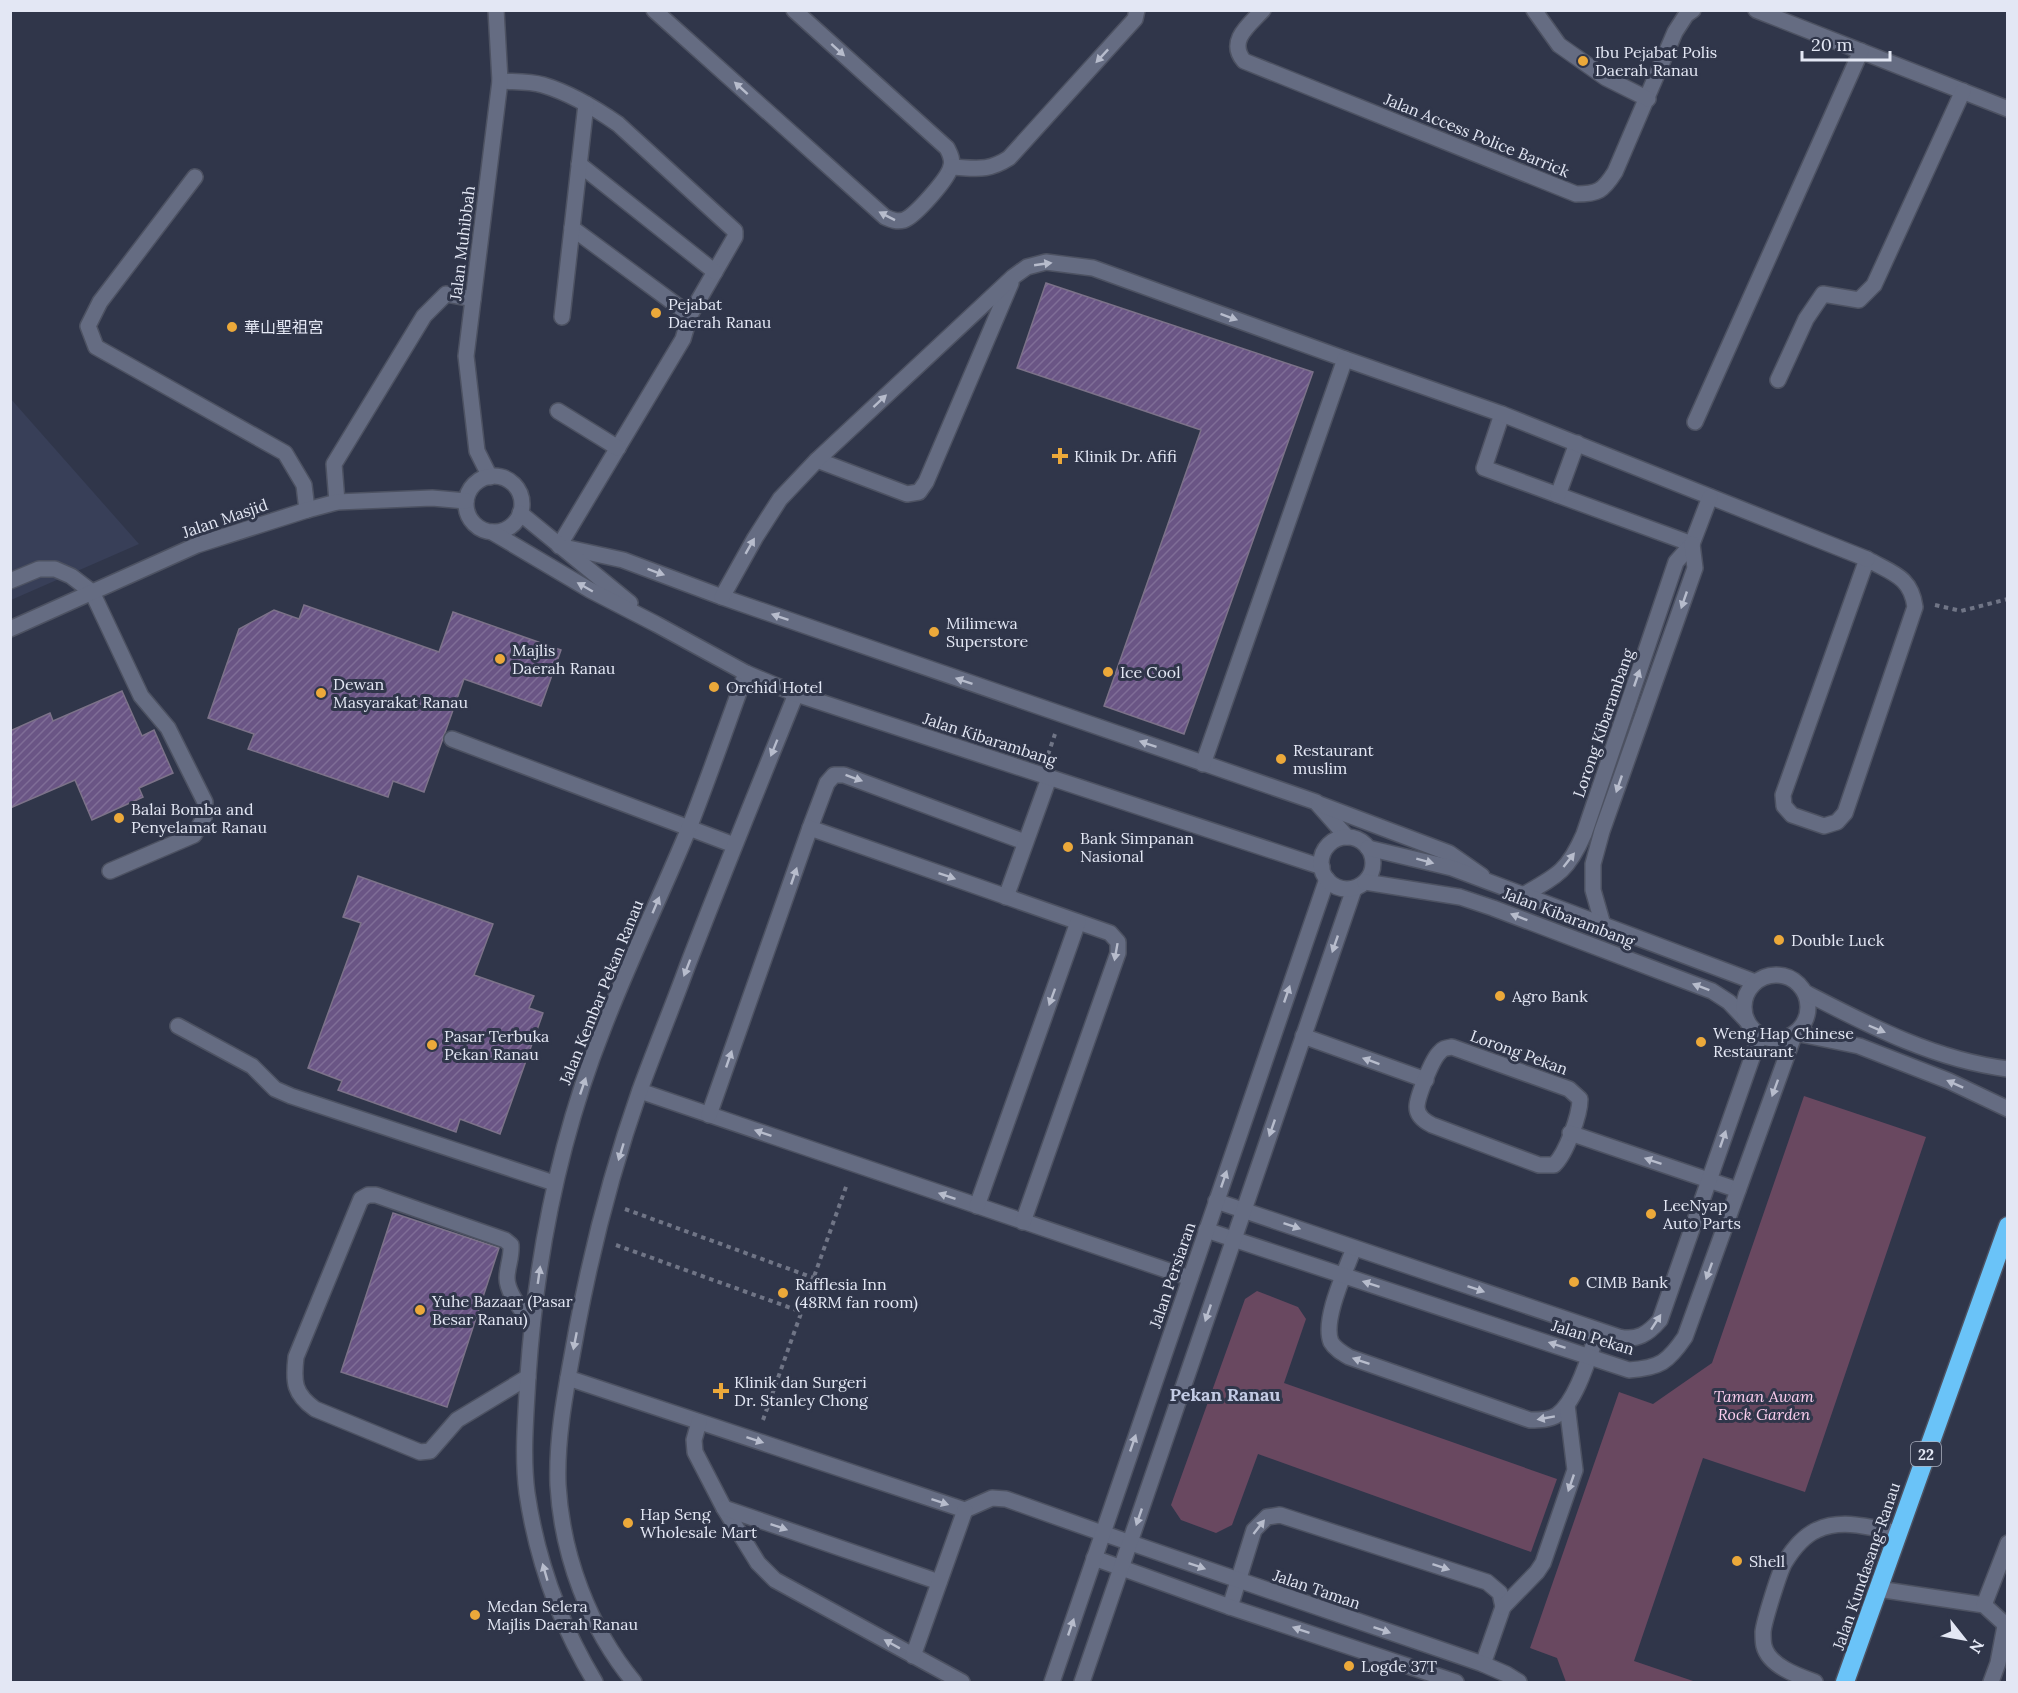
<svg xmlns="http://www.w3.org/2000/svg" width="2018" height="1693" viewBox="0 0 2018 1693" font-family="Lora,'Noto Sans SC',serif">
<defs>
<pattern id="building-hatch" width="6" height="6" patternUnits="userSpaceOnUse" patternTransform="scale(1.5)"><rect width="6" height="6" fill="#6a5585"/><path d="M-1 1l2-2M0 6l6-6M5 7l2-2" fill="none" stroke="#7f6d97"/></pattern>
</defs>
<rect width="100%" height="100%" fill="#30364a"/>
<polygon fill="#383f58" points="10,398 139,544 11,600 10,600"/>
<g fill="#694860">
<polygon points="1804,1096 1926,1137 1805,1492 1703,1458 1634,1661 1696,1682 1566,1682 1557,1658 1530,1648 1619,1392 1653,1404 1712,1363"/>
<polygon points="1257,1291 1298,1307 1306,1319 1284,1383 1557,1479 1531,1552 1258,1454 1232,1525 1216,1533 1181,1520 1171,1505 1245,1299"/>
</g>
<g fill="url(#building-hatch)" stroke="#7c7289" stroke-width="1.5">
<polygon points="1046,283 1313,372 1184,734 1104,706 1201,430 1017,368"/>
<polygon points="304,605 439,652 453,612 561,650 541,706 464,679 424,792 393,781 388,797 248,749 254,734 208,718 239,629 274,610 299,619"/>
<polygon points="122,691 142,736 154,730 173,773 139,788 143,797 92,820 75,780 10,808 10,731 50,713 53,721"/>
<polygon points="358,876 493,924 474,975 534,996 529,1008 543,1013 500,1134 460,1119 456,1132 338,1090 342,1081 308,1068 361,923 343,917"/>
<polygon points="393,1213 499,1248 447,1407 341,1372"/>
</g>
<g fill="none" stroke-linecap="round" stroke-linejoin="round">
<g stroke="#4d5262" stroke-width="18">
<g id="lane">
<path d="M654 10 885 217C892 220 897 222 904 220 915 216 949 178 951 166 953 159 950 154 947 148L794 10"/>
<path d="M1263 10C1249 25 1227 41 1244 61L1576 194C1598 194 1603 191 1615 172L1675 32 1686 15 1693 10"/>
<polyline points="1534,10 1559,45 1606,78 1648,99"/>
<polyline points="1756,10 2008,109"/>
<path d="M500 81C514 82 529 81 543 85 570 93 595 108 618 124L735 231V237L690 315 683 339 559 546 623 560 722 597 1316 802 1347 837"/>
<polyline points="579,164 715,272"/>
<path d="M951 167C976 168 987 172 1009 158L1135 19 1137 10"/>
<polyline points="195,177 100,302 88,326 96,347 285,453 304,485 307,510"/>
<polyline points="572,228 690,315"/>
<polyline points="562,317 586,104"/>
<polyline points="1778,380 1806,319 1823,294 1859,300 1874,285 1963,91"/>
<polyline points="558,411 618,448"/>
<polyline points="1502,414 1484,468 1692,544"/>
<polyline points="1695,422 1861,51"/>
<polyline points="817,460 907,494 919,492 926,482 1011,283"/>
<polyline points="1558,495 1577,443"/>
<polyline points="337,502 334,464 424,316 446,294 473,299"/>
<path d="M1867 559C1891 573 1911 576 1915 607L1845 813 1837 822 1824 826 1792 815 1784 806 1783 795Z"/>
<polyline points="10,581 39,569 55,569 71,576 92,592 141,696 168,728 205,802 204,818 194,835 110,871"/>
<polyline points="722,597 755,538 780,499 817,460 1013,277 1027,267 1046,262 1093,268 1345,359 1502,414 1867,559"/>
<polyline points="452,739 689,828"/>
<polyline points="1203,764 1345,359"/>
<polyline points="1319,804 1449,853 1482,876"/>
<polyline points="810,828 827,783 834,775 844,775 1025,842"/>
<path d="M1523 895C1557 876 1568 871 1584 834L1676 562 1692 544 1710 497"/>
<polyline points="1006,897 1049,778"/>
<polyline points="1603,925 1593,890 1593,864 1602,831 1695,568 1692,544"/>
<polyline points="178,1026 252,1066 275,1089 291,1096 554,1183"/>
<polyline points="1303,1036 1426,1080"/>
<path d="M1452 1047 1569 1089 1580 1099C1580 1115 1566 1154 1554 1165H1539L1432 1125C1424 1121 1417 1116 1417 1107 1417 1097 1432 1060 1439 1053 1443 1048 1446 1048 1452 1047Z"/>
<polyline points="640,1091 1190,1278"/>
<polyline points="709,1115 810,828 1110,933 1118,942 1118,953 1023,1222"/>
<polyline points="1570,1133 1738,1190"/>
<polyline points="977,1206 1078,922"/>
<path d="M1354 1248C1346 1270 1322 1320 1331 1342 1335 1349 1342 1353 1349 1357L1530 1420C1539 1420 1550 1420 1557 1415 1577 1401 1590 1353 1598 1331"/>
<path d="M528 1377 457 1420 430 1451 420 1452 315 1409C294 1394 293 1382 296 1357L361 1199 368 1195H376L505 1240 511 1245C512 1257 507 1267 507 1278 507 1294 524 1312 532 1325"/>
<polyline points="568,1378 965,1510 992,1498 1006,1499 1102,1533"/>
<polyline points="699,1422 694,1440 695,1452 724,1508 758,1563 775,1580 962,1682"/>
<polyline points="724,1508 939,1582"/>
<polyline points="1878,1589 1984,1605 2008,1627"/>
<polyline points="1984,1605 2008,1543"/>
<polyline points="1230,1607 1254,1530 1267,1517 1280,1515 1487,1582 1500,1593 1503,1607 1483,1664"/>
<polyline points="1503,1607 1537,1572 1543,1563 1575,1470 1567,1405"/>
<polyline points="913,1656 965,1510"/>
<path d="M1815 1682C1798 1676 1769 1666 1764 1646 1763 1642 1763 1636 1763 1632 1764 1621 1780 1570 1785 1562 1793 1549 1803 1536 1817 1530 1843 1518 1872 1528 1898 1533"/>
<polyline points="1991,1682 1998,1663 2005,1626"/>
</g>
</g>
<g stroke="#4d5262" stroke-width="18">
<g id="street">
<polyline points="490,477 477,451 466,356 500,81 496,10"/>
<polyline points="689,828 734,845"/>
<path d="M1216 1201 1619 1337C1637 1341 1648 1334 1660 1320L1760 1035"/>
<path d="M1206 1230 1629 1370C1660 1368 1668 1362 1685 1337L1795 1033"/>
<polyline points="1102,1533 1483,1664 1506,1674 1519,1682"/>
<polyline points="1094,1558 1230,1607 1456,1682"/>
<path d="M595 1682C560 1624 537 1561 527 1493 522 1455 526 1415 528 1376 536 1257 559 1140 603 1029 629 961 661 896 689 828 709 777 727 725 746 673"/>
<path d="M634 1682C589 1628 562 1555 558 1485 556 1432 568 1380 577 1328 592 1248 613 1167 640 1090 655 1049 672 1008 687 967 722 876 759 785 796 694"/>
<polyline points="1052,1682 1327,879"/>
<polyline points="1082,1682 1354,889"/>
</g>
</g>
<g stroke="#4d5262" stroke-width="18">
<g id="secondary">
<circle cx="494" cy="504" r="28"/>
<polyline points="520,513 630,603"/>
<polyline points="492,532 590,590 656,624 746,673 796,694 1322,867"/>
<polyline points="10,629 197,545 307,510 337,502 432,498 466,501"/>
<circle cx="1347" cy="863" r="26"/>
<polyline points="1368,848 1452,868 1755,982"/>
<polyline points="1365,882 1460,897 1493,908 1712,991 1729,1002 1747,1021"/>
<circle cx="1776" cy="1007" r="32"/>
<path d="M1806 993C1870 1026 1935 1060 2008 1069"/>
<polyline points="1795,1033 1859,1046 1949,1081 2008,1109"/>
</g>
</g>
<g stroke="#4d5262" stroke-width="21">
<polyline id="highway" points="1845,1682 2008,1226"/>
</g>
<g stroke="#707586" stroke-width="4" stroke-dasharray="4.5 4.5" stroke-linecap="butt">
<polyline points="1935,605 1961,611 2008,599"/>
<polyline points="1048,755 1055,734"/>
<polyline points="625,1209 814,1278"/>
<polyline points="616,1245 802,1312"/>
<polyline points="763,1420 847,1184"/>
</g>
<use href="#lane" stroke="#656c82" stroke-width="15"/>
<use href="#street" stroke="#656c82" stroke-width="15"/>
<use href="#secondary" stroke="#656c82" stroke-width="15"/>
<use href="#highway" stroke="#6ac3f8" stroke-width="18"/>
</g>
<defs><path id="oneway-solid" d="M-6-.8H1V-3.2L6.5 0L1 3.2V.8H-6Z" transform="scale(1.5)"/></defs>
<g fill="#b7bccc">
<use href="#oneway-solid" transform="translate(838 50) rotate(42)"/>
<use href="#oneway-solid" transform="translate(1102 56) rotate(133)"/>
<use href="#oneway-solid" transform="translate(741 88) rotate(-138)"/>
<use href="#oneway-solid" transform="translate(887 216) rotate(-153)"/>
<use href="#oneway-solid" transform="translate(1043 264) rotate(-8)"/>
<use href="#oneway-solid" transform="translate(1229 317) rotate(20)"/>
<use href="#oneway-solid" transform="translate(880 401) rotate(-43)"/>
<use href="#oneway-solid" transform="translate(750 546) rotate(-60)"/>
<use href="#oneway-solid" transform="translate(656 572) rotate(20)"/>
<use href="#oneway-solid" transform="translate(585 587) rotate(-150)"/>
<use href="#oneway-solid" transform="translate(1684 600) rotate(109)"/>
<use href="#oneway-solid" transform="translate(780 617) rotate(-161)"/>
<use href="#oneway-solid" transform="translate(1637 678) rotate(-71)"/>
<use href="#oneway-solid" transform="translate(964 681) rotate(-161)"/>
<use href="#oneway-solid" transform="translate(1148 744) rotate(-161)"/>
<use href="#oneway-solid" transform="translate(774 748) rotate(112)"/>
<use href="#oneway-solid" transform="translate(854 778) rotate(20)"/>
<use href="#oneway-solid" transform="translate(1619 784) rotate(109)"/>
<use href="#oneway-solid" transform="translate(1569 860) rotate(-52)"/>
<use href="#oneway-solid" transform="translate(1425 861) rotate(15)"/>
<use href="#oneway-solid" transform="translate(794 876) rotate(-71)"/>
<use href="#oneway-solid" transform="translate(947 876) rotate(19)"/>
<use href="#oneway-solid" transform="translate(656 905) rotate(-67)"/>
<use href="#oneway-solid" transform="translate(1519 917) rotate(-159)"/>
<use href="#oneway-solid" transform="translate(1335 944) rotate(109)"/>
<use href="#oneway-solid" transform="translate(1116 952) rotate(100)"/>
<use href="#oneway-solid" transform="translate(687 968) rotate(111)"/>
<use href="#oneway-solid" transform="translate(1701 987) rotate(-159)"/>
<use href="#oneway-solid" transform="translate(1287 994) rotate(-71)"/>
<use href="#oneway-solid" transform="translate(1052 997) rotate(110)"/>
<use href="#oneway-solid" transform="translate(1877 1029) rotate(23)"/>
<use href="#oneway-solid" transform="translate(729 1059) rotate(-71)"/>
<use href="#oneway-solid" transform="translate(1371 1061) rotate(-160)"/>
<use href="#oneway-solid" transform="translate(1955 1084) rotate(-156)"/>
<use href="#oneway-solid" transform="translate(583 1086) rotate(-71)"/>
<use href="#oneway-solid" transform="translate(1775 1088) rotate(110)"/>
<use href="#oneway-solid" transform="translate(1272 1128) rotate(109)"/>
<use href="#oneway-solid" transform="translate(763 1133) rotate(-161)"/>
<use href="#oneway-solid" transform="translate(1723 1139) rotate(-71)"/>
<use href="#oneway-solid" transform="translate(621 1152) rotate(107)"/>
<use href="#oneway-solid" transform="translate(1653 1161) rotate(-161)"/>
<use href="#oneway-solid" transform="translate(1224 1179) rotate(-71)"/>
<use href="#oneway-solid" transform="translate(947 1196) rotate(-161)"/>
<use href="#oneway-solid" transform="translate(1292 1226) rotate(19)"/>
<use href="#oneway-solid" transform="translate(1709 1271) rotate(110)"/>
<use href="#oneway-solid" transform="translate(539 1275) rotate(-82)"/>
<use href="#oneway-solid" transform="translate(1371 1284) rotate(-162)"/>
<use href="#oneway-solid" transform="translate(1476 1289) rotate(19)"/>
<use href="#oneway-solid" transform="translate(1208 1313) rotate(109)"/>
<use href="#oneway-solid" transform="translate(1656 1322) rotate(-57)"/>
<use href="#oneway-solid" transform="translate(575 1341) rotate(101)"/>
<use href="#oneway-solid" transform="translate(1557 1345) rotate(-162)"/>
<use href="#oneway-solid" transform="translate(1361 1361) rotate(-161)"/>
<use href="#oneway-solid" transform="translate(1546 1418) rotate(170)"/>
<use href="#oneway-solid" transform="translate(755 1440) rotate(18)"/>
<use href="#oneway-solid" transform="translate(1133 1443) rotate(-71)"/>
<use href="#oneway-solid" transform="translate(1571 1483) rotate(109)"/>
<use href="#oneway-solid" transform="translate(940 1502) rotate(18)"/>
<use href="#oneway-solid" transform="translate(1139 1517) rotate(109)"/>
<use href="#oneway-solid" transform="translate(779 1527) rotate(19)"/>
<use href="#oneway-solid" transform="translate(1259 1527) rotate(-52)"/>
<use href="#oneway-solid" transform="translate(1197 1566) rotate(19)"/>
<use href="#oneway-solid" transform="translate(1441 1567) rotate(18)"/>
<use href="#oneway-solid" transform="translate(545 1572) rotate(-106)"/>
<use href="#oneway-solid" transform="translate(1071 1627) rotate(-71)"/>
<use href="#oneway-solid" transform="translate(1301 1630) rotate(-161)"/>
<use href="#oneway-solid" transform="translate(1382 1630) rotate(19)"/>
<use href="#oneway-solid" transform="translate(892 1644) rotate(-151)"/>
</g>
<g fill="#eca93a" stroke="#30364a" stroke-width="2">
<circle cx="1583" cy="61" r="6"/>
<circle cx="656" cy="313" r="6"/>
<circle cx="232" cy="327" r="6"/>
<path d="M1057 447h6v6h6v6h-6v6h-6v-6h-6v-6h6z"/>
<circle cx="934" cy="632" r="6"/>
<circle cx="500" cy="659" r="6"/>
<circle cx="1108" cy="672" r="6"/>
<circle cx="714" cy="687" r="6"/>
<circle cx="321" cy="693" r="6"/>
<circle cx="1281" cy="759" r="6"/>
<circle cx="119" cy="818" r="6"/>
<circle cx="1068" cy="847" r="6"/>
<circle cx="1779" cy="940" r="6"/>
<circle cx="1500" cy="996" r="6"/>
<circle cx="1701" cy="1042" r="6"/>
<circle cx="432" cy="1045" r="6"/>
<circle cx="1651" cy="1214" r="6"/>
<circle cx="1574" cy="1282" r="6"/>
<circle cx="783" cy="1293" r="6"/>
<circle cx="420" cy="1310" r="6"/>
<path d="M718 1382h6v6h6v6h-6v6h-6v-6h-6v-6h6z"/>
<circle cx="628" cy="1523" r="6"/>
<circle cx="1737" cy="1561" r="6"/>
<circle cx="475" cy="1615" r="6"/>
<circle cx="1349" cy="1666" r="6"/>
</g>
<g text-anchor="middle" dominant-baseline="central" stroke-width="6" stroke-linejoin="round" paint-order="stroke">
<rect fill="#30364a" stroke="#adb2c1" stroke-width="1.5" x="1911" y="1442" width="30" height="24" rx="4.5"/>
<g font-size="15" font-weight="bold" fill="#e3e7f4">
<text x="1926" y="1454">22</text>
</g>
<g font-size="16" fill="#e3e7f4" stroke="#30364a" text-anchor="start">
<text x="1595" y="52">Ibu Pejabat Polis<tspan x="1595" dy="18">Daerah Ranau</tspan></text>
<text x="668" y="304">Pejabat<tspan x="668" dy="18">Daerah Ranau</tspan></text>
<text x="244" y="327">華山聖祖宮</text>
<text x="1074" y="456">Klinik Dr. Afifi</text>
<text x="946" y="623">Milimewa<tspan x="946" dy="18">Superstore</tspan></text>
<text x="512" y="650">Majlis<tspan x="512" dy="18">Daerah Ranau</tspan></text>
<text x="1120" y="672">Ice Cool</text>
<text x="333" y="684">Dewan<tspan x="333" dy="18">Masyarakat Ranau</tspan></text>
<text x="726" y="687">Orchid Hotel</text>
<text x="1293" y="750">Restaurant<tspan x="1293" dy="18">muslim</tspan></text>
<text x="131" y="809">Balai Bomba and<tspan x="131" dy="18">Penyelamat Ranau</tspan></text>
<text x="1080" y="838">Bank Simpanan<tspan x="1080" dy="18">Nasional</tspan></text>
<text x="1791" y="940">Double Luck</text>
<text x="1512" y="996">Agro Bank</text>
<text x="1713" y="1033">Weng Hap Chinese<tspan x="1713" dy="18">Restaurant</tspan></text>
<text x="444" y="1036">Pasar Terbuka<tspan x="444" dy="18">Pekan Ranau</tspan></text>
<text x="1663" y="1205">LeeNyap<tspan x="1663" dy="18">Auto Parts</tspan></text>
<text x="1586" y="1282">CIMB Bank</text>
<text x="795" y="1284">Rafflesia Inn<tspan x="795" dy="18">(48RM fan room)</tspan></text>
<text x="432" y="1301">Yuhe Bazaar (Pasar<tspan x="432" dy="18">Besar Ranau)</tspan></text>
<text x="734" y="1382">Klinik dan Surgeri<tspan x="734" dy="18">Dr. Stanley Chong</tspan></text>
<text x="640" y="1514">Hap Seng<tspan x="640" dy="18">Wholesale Mart</tspan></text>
<text x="1749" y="1561">Shell</text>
<text x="487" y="1606">Medan Selera<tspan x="487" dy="18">Majlis Daerah Ranau</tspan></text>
<text x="1361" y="1666">Logde 37T</text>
</g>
<g font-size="16" fill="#e3e7f4" stroke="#30364a">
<text transform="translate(1477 135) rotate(22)">Jalan Access Police Barrick</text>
<text transform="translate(462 243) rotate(-83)">Jalan Muhibbah</text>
<text transform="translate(225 518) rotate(-19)">Jalan Masjid</text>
<text transform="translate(1603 723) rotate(-71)">Lorong Kibarambang</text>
<text transform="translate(990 739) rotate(18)">Jalan Kibarambang</text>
<text transform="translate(1569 917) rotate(21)">Jalan Kibarambang</text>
<text transform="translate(601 992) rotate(-68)">Jalan Kembar Pekan Ranau</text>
<text transform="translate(1519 1052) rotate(20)">Lorong Pekan</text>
<text transform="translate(1172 1275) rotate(-71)">Jalan Persiaran</text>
<text transform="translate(1593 1337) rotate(17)">Jalan Pekan</text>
<text transform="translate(1866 1566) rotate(-71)">Jalan Kundasang-Ranau</text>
<text transform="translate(1317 1589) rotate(19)">Jalan Taman</text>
</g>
<g font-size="16" font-style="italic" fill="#fbceee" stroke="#30364a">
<text x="1764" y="1396">Taman Awam<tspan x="1764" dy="18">Rock Garden</tspan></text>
</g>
<g font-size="18" font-weight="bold" fill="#c3cbe4" stroke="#30364a">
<text x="1225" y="1394">Pekan Ranau</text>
</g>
</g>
<rect width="2018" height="1693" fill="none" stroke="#e3e7f4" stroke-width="24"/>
<g transform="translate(1964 1639) rotate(121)" stroke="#30364a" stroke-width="4.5" paint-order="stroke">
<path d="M0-4.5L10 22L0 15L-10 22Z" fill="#e3e7f4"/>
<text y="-9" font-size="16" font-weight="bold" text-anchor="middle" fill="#e3e7f4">N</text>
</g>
<path d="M1802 51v9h88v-9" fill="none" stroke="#e3e7f4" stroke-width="3"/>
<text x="1811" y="51" font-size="18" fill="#e3e7f4" stroke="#30364a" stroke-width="4.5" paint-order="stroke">20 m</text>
</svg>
